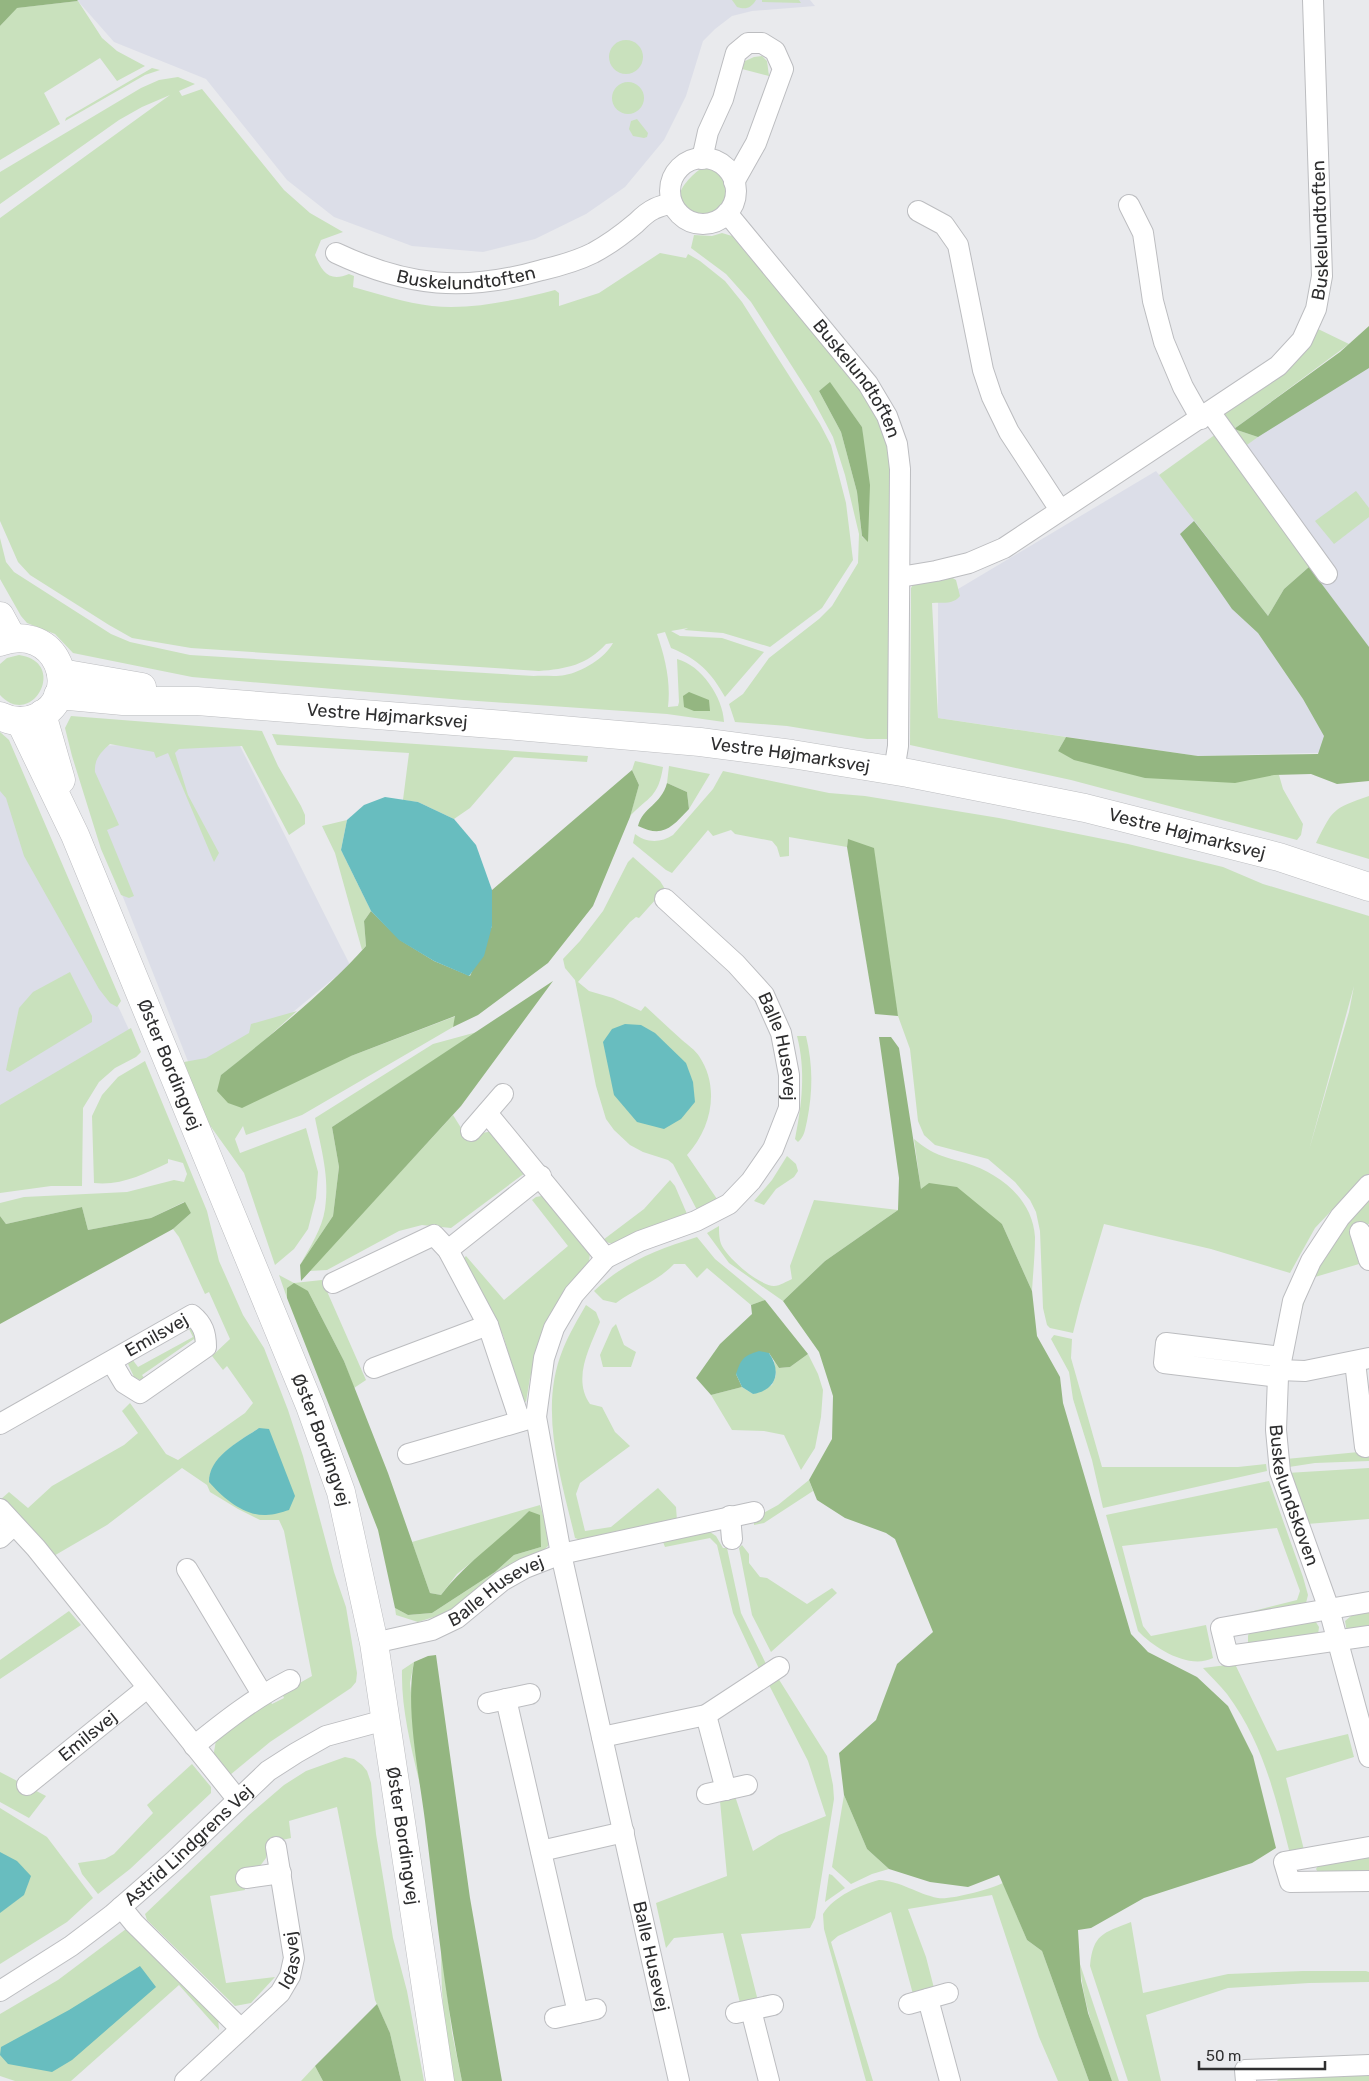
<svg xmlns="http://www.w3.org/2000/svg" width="1369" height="2081" viewBox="0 0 1369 2081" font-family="Rubik,sans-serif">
<rect width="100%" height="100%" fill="#e9eaed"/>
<g fill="#dcdee8">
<polygon points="77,0 810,0 815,6 752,11 732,16 715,29 703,41 686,96 664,140 625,187 586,214 535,239 483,252 412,246 334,217 287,180 206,79 114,42"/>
<polygon points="1369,341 1369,661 1212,438"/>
<polygon points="1156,471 1324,682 1348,752 1198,756 938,718 938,601"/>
<polygon points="238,742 350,965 253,1045 191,1069 119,887 78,763 89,746"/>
<polygon points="0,773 16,785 130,1032 0,1112"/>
</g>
<g fill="#c9e1bd" fill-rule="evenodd">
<path d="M732 0H756C751 8 746 10 737 7Z"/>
<polygon points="762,0 799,0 801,3 762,2"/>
<polygon points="78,1 102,38 117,51 145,66 117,81 100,58 44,93 60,124 0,160 0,26 16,8"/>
<circle cx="626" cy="57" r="17"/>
<polygon points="762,56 767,61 769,76 742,69 745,61 754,57"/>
<polygon points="152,68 160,70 145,75 65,121 66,118"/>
<path d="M178 77 195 84 179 91 182 96 202 89 284 190 310 213 343 232 321 240 315 255C322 273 330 282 349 274L354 276 353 287C379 294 405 303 432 306 473 310 516 300 555 290L559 293V306L599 293 660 253 686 258 688 254 700 261 725 281 742 302 820 424 831 445 846 503 853 560 822 608 770 647 723 633 684 630 688 628 671 631 680 636 722 638 764 652 725 697C711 672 698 659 671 648L665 632 657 634C665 657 671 682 668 707L678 706 679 702 677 659C701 665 723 697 724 722L667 714 463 700 192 677 73 653 55 634 27 623 21 616 0 579V538L6 562 14 572 111 634 130 642 190 655 534 676C544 675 555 677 565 675 582 672 605 658 613 643L606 644C587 665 566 669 539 671L191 648 132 638 109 625 30 575 18 562 0 521V218L170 95 142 107 119 120 0 204V172L141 88 159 80Z"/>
<circle cx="628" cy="98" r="16"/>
<polygon points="637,119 648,133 647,137 644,138 633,136 629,129 631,121"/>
<path d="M705 166C728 167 728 184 726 202 712 215 706 218 687 214 684 210 680 205 679 200 678 187 696 171 705 166Z"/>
<path d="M722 233 732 236 860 389C880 416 886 431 890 465L888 739H867L787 726 735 722 729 704 743 694 769 658 819 619 832 606 858 563 859 534 845 475 833 437 811 396 751 302 726 274 691 248 694 235 712 236ZM830 383 862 427 868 541 862 537 857 492 841 432 819 391Z"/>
<polygon points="1316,328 1349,344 1234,429 1258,437 1244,447 1218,415"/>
<polygon points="1216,434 1244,467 1309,567 1284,589 1268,616 1159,475"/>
<polygon points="1356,491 1369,508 1369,517 1334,544 1315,521"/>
<path d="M949 576 956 580 960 596C953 605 942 602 932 603L938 718 1066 737 1058 751 1279 775 1283 789 1303 824 1301 835 1297 840 1071 780 910 745 911 588 914 583Z"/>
<path d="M19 655C69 662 32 730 0 695V664L7 658Z"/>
<path d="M71 716 262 731 278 766 301 806 305 815V824L289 835 242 746 179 749 175 753 188 795 219 853 214 862 168 753 156 758 154 752 110 744C101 752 94 759 95 772L119 825 107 830 134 896 129 898 121 895 101 849 72 756 65 728Z"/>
<polygon points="0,732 9,740 121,1001 117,1007 110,1003 99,989 24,856 6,798 0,791"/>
<polygon points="272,734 588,756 587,762 514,757 470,808 454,819 418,802 403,800 409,753 277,745"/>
<path d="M635 761 663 767C658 798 649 796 630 816L639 785 632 770Z"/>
<polygon points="669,766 710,774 689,809 687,792 667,783"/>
<path d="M723 771 829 793 865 796 999 818 1128 844 1223 867 1263 884 1369 916V1174L1360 1186 1348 1193 1315 1228 1290 1273 1211 1249 1104 1224 1080 1305 1073 1333 1050 1328 1047 1325 1043 1308 1040 1231 1036 1212 1030 1200 1015 1182 988 1159 935 1145 924 1135 918 1121 910 1049 898 1016 848 840 847 847 789 837V856L780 857 777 847 772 841 735 834 731 830 713 836 708 830 672 873 666 870 633 843 635 834C646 843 661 843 673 835L713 789ZM1354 986 1349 1012 1309 1150Z"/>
<path d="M1369 796V859L1316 843C1333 809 1332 809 1369 796Z"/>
<polygon points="347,820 341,850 371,911 364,921 366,946 362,950 335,853 322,826"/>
<path d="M633 857 660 881 665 889 639 918 636 917 630 922 578 982 589 991 613 998 641 1011 645 1006C658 1018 670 1029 682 1040 688 1045 695 1050 699 1056 720 1087 712 1128 687 1155L717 1199 697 1210 673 1164 668 1160 643 1152 630 1145 614 1130 606 1119 596 1086 575 980 565 968 563 959 580 941 603 911 628 862Z"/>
<polygon points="70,972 92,1016 92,1022 10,1072 6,1070 19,1008 33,992"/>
<polygon points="297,1011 256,1048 221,1075 351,1056 456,1016 453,1027 302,1115 246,1135 243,1126 235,1139 240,1153 306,1128 318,1172 316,1198 308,1229 294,1249 275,1265 244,1173 209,1124 196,1096 184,1062 206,1058 249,1033 251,1024"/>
<polygon points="131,1028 141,1052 136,1057 115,1068 99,1082 83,1108 82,1186 51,1186 0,1193 0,1105"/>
<path d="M477 1032 332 1127 339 1167 333 1216 300 1265C310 1247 322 1229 325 1209 330 1178 321 1148 315 1118L433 1044Z"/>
<path d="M797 1036H806C813 1066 813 1091 807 1121 805 1129 805 1136 798 1142L795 1139C802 1104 806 1071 797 1036Z"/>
<path d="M145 1061 207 1211 219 1261 243 1315 264 1348 288 1410 303 1456 334 1572 346 1607 357 1673 356 1682 351 1688 270 1742 230 1775 213 1758 216 1740 269 1699 272 1704 284 1698 282 1693 312 1676 284 1531 279 1520H260L238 1509 210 1492 207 1485 182 1468 107 1525 52 1557 0 1500 9 1492 28 1508 52 1486 124 1445 138 1433 122 1411 130 1403 166 1454 178 1460 245 1413 253 1403 227 1366 223 1370 212 1356 230 1339 209 1292 205 1294 179 1237 173 1229 191 1213 184 1202 151 1218 88 1230 82 1207 6 1224 0 1216V1203L24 1197 127 1192 174 1180 184 1182 187 1174 183 1163 168 1159V1163C144 1174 121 1186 94 1183L92 1116 102 1095 118 1077ZM259 1428 209 1482C210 1456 240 1441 259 1428Z"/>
<polygon points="453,1115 463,1131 482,1133 494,1131 529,1170 451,1228 422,1225 399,1231 327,1270 309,1271"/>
<path d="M914 1139C935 1156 942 1156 966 1163 999 1173 1033 1199 1035 1237 1035 1255 1033 1273 1032 1291L1002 1224 921 1190Z"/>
<polygon points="787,1156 796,1164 798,1171 794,1177 776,1189 764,1205 754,1201 772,1180"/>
<polygon points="670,1180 675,1186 687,1214 618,1244 609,1243 603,1240 644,1209"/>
<polygon points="547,1195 590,1252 589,1263 536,1356 530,1378 526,1402 522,1399 503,1335 461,1261 466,1256 504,1300 568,1246 532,1200 536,1197"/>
<polygon points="1369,1197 1369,1224 1349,1230 1359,1264 1315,1277 1306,1296 1295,1334 1290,1334 1319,1260"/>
<path d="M814 1200 898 1210 825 1261 783 1301 729 1263 707 1233 719 1226C719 1232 719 1240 722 1246 729 1259 758 1285 774 1286 780 1286 787 1281 792 1279L790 1266Z"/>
<path d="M697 1237 715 1259 765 1300 751 1305 707 1268 697 1278 685 1264H674C658 1281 635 1289 616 1303L603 1300 594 1291C626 1261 656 1250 697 1237Z"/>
<polygon points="279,1275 294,1283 322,1280 366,1380 354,1388 344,1361 308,1291 287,1288 287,1298"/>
<path d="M586 1305 596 1312 600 1322C590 1347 572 1378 590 1404L602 1407 615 1432 630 1446 580 1483 576 1494 585 1531 611 1527 658 1488 676 1507 677 1521 588 1543 575 1538C561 1477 538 1410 563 1349 569 1334 578 1319 586 1305Z"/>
<polygon points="616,1324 624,1345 636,1352 631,1367 603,1367 600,1355 612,1328"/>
<polygon points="196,1326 196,1344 194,1339 142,1375 145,1379 140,1380 134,1377 128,1364 132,1359 138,1367 193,1337 188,1327"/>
<polygon points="1054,1335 1072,1339 1071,1358 1102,1467 1238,1467 1266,1464 1267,1471 1103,1508 1092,1460 1073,1399 1069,1372 1051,1339"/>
<polygon points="808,1354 818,1374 823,1390 821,1417 815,1448 801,1470 784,1435 764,1431 732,1430 711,1395 742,1387 753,1394 772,1385 776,1375 774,1361 779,1368 790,1367"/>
<polygon points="1369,1451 1369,1461 1315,1463 1289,1467 1286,1459"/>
<polygon points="1369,1468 1369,1519 1307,1524 1287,1473"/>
<polygon points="809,1480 813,1491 764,1523 754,1525 754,1518 778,1505"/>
<path d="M1269 1481 1303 1577 1308 1595 1306 1603 1244 1617 1242 1614 1297 1600 1300 1591 1277 1528 1122 1546 1143 1626 1151 1636 1206 1625 1213 1658C1189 1670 1154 1648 1138 1631L1106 1515Z"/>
<polygon points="540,1505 548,1532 548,1546 538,1555 504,1567 458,1605 443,1614 418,1622 396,1615 395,1608 408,1615 432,1613 495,1572 514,1555 541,1547 529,1511 505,1535 457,1574 441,1595 430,1593 412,1542"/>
<polygon points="710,1532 716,1536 723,1548 727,1548 741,1613 768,1668 761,1673 733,1613 717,1545 710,1538 665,1547 663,1542"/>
<polygon points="742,1545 749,1554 749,1563 760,1577 767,1578 807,1604 832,1588 837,1593 771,1652 752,1615 739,1548"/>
<polygon points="69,1611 81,1625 0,1679 0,1660"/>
<polygon points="1369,1612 1369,1633 1347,1632 1345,1621 1351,1616"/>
<polygon points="1314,1619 1319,1627 1318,1635 1248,1644 1248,1636 1250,1629"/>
<path d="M414 1662 410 1683 421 1789C412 1750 401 1710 402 1670Z"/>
<path d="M1235 1664 1277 1751 1348 1734 1354 1757 1286 1778 1304 1850 1293 1852 1289 1850C1275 1794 1262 1741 1227 1694 1220 1685 1211 1677 1203 1668Z"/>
<polygon points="778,1678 827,1756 833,1785 834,1799 815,1918 810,1928 741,1934 758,2001 741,2007 723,1933 674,1938 666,1948 656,1903 727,1876 720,1801 735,1796 753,1851 779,1835 826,1816 808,1761 769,1685"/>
<polygon points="345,1757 354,1759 362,1765 367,1771 371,1783 376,1834 393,1938 407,1991 424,2081 401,2081 390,2033 375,2000 337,1807 289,1821 291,1838 269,1843 266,1858 260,1866 240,1871 245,1890 210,1896 226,1983 275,1977 251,2003 235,2006 147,1920 145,1914 249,1815 284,1785 306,1771"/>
<polygon points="192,1764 211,1787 211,1793 130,1869 98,1894 82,1874 78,1863 105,1859 114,1854 153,1813 147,1805"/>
<polygon points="0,1772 46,1796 29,1818 0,1802"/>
<polygon points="844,1795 867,1849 889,1869 872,1874 851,1884 832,1867"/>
<polygon points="0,1808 47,1837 93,1898 67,1922 0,1964"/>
<polygon points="1369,1855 1369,1872 1319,1874 1316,1869 1319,1864"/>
<polygon points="829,1874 832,1875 845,1888 825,1902"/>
<path d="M879 1880C901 1881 917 1894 938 1898 951 1900 991 1889 1003 1883L1027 1940 1042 1951 1089 2081H1058L1039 2037 992 1895 908 1909 926 1957 935 1992 914 1998 891 1912 838 1936 831 1942 873 2081H866L824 1929 823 1914C834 1896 860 1885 879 1880Z"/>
<path d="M1131 1922 1143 1993 1228 1974 1303 1971H1366L1369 1972V1982L1309 1983 1228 1988 1146 2015 1161 2081H1128L1090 1966C1093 1934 1103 1933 1131 1922Z"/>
<polygon points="126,1929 218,2018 219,2030 179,1985 71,2081 15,2081 0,2076 0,2014 58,1980"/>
<path d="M441 1946 452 2033 462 2081H452C444 2036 441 1992 441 1946Z"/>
<path d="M1080 1964 1119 2081H1112C1098 2043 1083 2006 1080 1964Z"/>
<polygon points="315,2066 323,2081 301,2081"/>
<polygon points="1369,2069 1369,2081 1277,2081 1283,2074"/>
</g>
<g fill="#94b681">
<polygon points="0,0 77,0 78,1 17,8 0,26"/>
<polygon points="1369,326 1369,368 1258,437 1234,429 1340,352"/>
<polygon points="830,382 862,427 870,485 868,542 862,536 857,492 841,432 819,391"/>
<polygon points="1194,521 1268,616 1284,589 1309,567 1369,647 1369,781 1337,784 1311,774 1274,775 1235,783 1145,778 1074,760 1058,751 1066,737 1198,756 1318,754 1324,736 1303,699 1258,633 1232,609 1180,534"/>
<polygon points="689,692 709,700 710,711 694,711 684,707 683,696"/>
<path d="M632 770 639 785 630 817 593 906 548 963 478 1015 453 1027 455 1016 351 1056 242 1108 228 1103 217 1091 221 1075C270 1036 325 992 366 946L364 921 371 911 400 940 434 961 470 976 492 926V890Z"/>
<path d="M667 783 687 792 689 809C671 828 663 838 638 826 643 807 661 805 667 783Z"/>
<polygon points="848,839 874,848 898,1016 875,1014 847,847"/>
<polygon points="553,981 461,1106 301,1281 300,1265 333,1216 339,1167 332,1127"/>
<polygon points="879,1037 891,1037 899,1048 921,1189 929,1183 957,1187 1002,1224 1032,1291 1037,1336 1060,1377 1063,1403 1131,1634 1148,1652 1197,1677 1228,1706 1253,1756 1276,1848 1252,1863 1144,1898 1091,1928 1078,1930 1081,1981 1088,2013 1112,2081 1089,2081 1042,1951 1027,1940 999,1875 968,1887 930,1882 889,1869 867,1849 844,1795 839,1753 876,1720 897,1664 933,1632 895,1539 886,1533 845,1518 817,1500 809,1480 832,1439 833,1396 819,1352 783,1301 825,1261 898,1210 899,1178"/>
<polygon points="185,1202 191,1213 173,1229 0,1324 0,1216 6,1224 82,1207 88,1230 151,1218"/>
<path d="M294 1283 308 1291 344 1361 388 1473 430 1593 441 1595C466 1562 500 1540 529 1511L540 1515 541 1547 514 1555 495 1572 432 1613 408 1615 395 1608 378 1530 287 1298V1288Z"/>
<polygon points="765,1300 808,1354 790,1367 779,1368 769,1353 736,1374 742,1387 711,1395 696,1378 720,1344 752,1314 751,1305"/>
<path d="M436 1655 470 1898 502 2081H462C444 1995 436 1908 425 1821 419 1773 405 1709 414 1662L428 1656Z"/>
<polygon points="377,2004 390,2033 401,2081 323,2081 315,2066"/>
</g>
<g fill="#68bdbf">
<polygon points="385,797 418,802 454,819 476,845 492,890 492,926 484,956 469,976 434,961 399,940 371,911 341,850 347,820 364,805"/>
<polygon points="625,1024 641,1025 655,1033 686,1063 693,1082 695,1102 681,1119 664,1129 637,1122 614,1095 603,1042 612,1029"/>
<path d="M759 1351 769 1353C782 1372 776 1390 753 1394L742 1387 736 1374C741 1359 743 1356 759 1351Z"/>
<path d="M259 1428 269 1429 295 1496 289 1510C282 1512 274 1515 266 1515 244 1516 223 1498 209 1482 209 1456 240 1441 259 1428Z"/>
<polygon points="0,1852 17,1861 31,1876 24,1895 0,1913"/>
<polygon points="140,1966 156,1987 72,2060 52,2072 8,2064 0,2055 1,2047 69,2010"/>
</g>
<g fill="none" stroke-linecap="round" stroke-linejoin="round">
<g stroke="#bcbdc0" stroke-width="22">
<g id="street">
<circle cx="703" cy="191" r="33"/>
<polyline points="702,159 708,132 723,99 736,53 748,43 762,43 775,51 783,69 756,143 734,182"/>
<polyline points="1129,205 1143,233 1153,301 1164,342 1183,387 1201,419"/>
<polyline points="918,211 944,225 958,245 983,370 992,397 1009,432 1060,510"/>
<path id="s1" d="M727 213 868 384 887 416 897 444 900 469 898 746 894 771"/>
<path id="s2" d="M336 253C408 287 465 292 542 270 559 266 577 261 593 253 608 245 623 234 636 223 641 218 647 212 654 209 659 206 666 205 672 203"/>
<polyline points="1210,412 1327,574"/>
<path id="s3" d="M900 577 936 571 969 563 1004 548 1278 366 1302 340 1316 309 1322 276 1313 0"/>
<path id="s4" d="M665 899 736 964 764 995 781 1033 789 1075V1108L773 1149 751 1181 729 1204 696 1221 640 1241 606 1258 574 1294 554 1328 544 1358 536 1417 561 1554 679 2081"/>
<polyline points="487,1113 606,1258"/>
<polyline points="471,1131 503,1094"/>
<path id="s5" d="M1369 1185 1340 1217 1311 1261 1293 1301 1278 1377 1276 1430 1280 1472 1329 1609 1369 1757"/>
<polyline points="1360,1232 1369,1260"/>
<polyline points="448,1250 541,1176"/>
<polyline points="333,1283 434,1235 448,1250 488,1325 520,1421"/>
<polyline points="1355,1362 1365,1447"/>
<polyline points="374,1368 488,1325"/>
<polyline points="1279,1370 1305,1371 1369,1358"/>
<polyline points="1278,1377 1164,1363 1166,1343 1281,1357"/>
<path id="s6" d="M0 1424 192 1315C203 1324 206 1333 206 1347L140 1393 124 1383 111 1361"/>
<polyline points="408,1454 532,1418"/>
<polyline points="0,1509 36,1548 238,1800"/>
<polyline points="730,1516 732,1539"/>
<polyline points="0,1538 14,1525"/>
<polyline points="187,1569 262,1694"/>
<polyline points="1369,1602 1221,1628 1228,1656 1369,1636"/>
<path id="s7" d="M374 1643 432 1630 457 1618 502 1581 525 1568 561 1554 754 1512"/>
<polyline points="506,1699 578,2013"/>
<polyline points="488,1703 530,1694"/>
<polyline points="706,1715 726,1790"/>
<polyline points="602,1737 706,1715 779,1667"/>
<path d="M194 1746C225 1721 254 1698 290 1680"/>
<path id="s8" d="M27 1785 147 1688"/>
<polyline points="707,1794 747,1785"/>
<polyline points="1369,1847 1284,1862 1290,1882 1369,1881"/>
<polyline points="541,1851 624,1832"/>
<polyline points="246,1878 281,1873"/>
<polyline points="121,1907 134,1923 241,2029"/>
<path id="s9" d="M0 1991 71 1946 112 1915 175 1860 268 1771 296 1753 326 1736 385 1720"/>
<polyline points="928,1999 950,2081"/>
<polyline points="909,2004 948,1993"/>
<polyline points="751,2010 769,2081"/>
<polyline points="736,2013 773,2005"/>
<polyline points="555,2018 596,2009"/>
<path id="s10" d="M185 2081 280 1993 290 1976 294 1958 276 1847"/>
<polyline points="1246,2081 1245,2070 1369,2065"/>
</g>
</g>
<g stroke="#bcbdc0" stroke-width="29">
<g id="secondary">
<polyline points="0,616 12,638"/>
<path d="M0 642C56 621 85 694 38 717 25 723 12 722 0 716"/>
<polyline points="61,673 142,687"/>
<path id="s11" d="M58 695 123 701H197L505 725 700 742 792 754 908 773 1085 808 1279 857 1369 887"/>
<polyline points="42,714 61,780"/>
<path id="s12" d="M20 721 75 835 310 1406 341 1492 374 1643 440 2081"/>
</g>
</g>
<use href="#street" stroke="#fff" stroke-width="20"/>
<use href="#secondary" stroke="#fff" stroke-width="28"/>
</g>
<g text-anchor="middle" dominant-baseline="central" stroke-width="4" stroke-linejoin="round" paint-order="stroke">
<g font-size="18" fill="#2e2e2f" stroke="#e9eaed">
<text stroke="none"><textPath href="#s3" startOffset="586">Buskelundtoften</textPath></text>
<text stroke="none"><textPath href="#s2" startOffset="135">Buskelundtoften</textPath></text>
<text stroke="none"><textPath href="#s1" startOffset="211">Buskelundtoften</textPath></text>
<text stroke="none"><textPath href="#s11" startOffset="330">Vestre Højmarksvej</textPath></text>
<text stroke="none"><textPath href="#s11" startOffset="735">Vestre Højmarksvej</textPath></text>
<text stroke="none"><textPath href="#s11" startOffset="1140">Vestre Højmarksvej</textPath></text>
<text stroke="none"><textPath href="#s4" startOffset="192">Balle Husevej</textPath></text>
<text stroke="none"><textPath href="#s12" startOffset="375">Øster Bordingvej</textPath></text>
<text stroke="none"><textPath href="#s6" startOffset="180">Emilsvej</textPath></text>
<text stroke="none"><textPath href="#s12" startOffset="780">Øster Bordingvej</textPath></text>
<text stroke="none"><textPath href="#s5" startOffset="338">Buskelundskoven</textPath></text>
<text stroke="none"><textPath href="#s7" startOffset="135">Balle Husevej</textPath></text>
<text stroke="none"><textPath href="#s8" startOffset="78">Emilsvej</textPath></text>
<text stroke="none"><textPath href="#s12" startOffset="1185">Øster Bordingvej</textPath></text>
<text stroke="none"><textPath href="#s9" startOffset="239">Astrid Lindgrens Vej</textPath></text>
<text stroke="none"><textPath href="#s4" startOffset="1235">Balle Husevej</textPath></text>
<text stroke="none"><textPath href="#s10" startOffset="165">Idasvej</textPath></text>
</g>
</g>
<path d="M1199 2061v8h126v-8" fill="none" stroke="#2e2e2f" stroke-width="2.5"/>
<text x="1206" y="2061" font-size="15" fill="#2e2e2f" stroke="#e9eaed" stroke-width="4" paint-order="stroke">50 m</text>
</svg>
